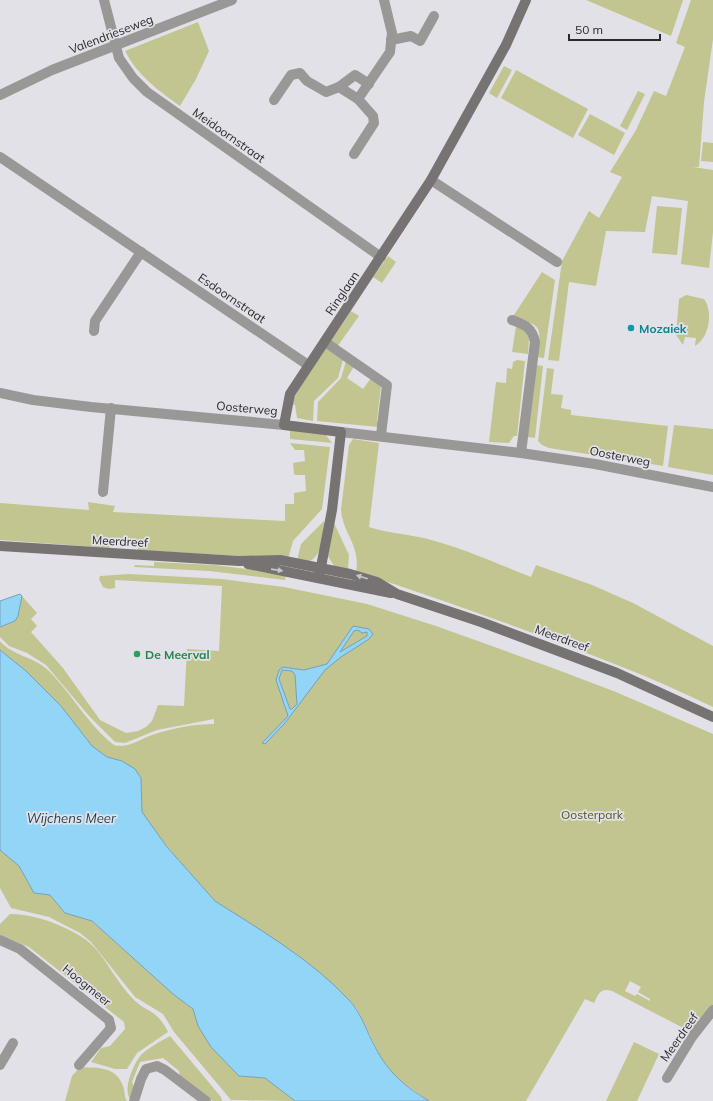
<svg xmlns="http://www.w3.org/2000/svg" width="713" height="1101" viewBox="0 0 713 1101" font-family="Mulish,sans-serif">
<rect width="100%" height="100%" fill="#e2e1e8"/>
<g fill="#c2c58f" fill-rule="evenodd">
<polygon points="586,0 683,0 671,36"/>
<polygon points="691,0 713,0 713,39 704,102 699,167 693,167 713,170 713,232 709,268 681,264 688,201 652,196 645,232 606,231 596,286 569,282 559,361 548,360 562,261 589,211 599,218 622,177 610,172 636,130 654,91 666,96 685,47 676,43"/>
<path d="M198 22 209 51 196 79 180 106C158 90 138 76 125 51Z"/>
<polygon points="504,66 512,70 497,98 489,93"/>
<polygon points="516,70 588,109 573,138 501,98"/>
<polygon points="638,91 645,94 627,130 620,126"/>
<polygon points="590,114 625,133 614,155 578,135"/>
<polygon points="703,142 713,143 713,162 701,161"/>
<polygon points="657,206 682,208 677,255 652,253"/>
<polygon points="388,256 396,262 382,283 373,277"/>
<path d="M542 272 555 280 544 358 537 357C541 327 544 325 512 318Z"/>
<path d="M686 295 704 299C713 311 710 337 695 346L696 338 685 337 683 345 676 335 679 299Z"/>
<polygon points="351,311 359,316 337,347 330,342"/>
<polygon points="516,326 526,331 529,339 528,354 512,352"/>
<polygon points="325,348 343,360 338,378 314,401 313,421 297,418 295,405 292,404 293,399"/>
<polygon points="517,360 525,361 517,436 514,436 509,443 489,442 496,382 506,383 507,368 512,369 513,362"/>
<polygon points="346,361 353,365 353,368 347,378 363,389 371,378 381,386 377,421 378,421 378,427 317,421 318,402 341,378"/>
<polygon points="536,365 543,366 535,438 527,437"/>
<polygon points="547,368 554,369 551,394 563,395 561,408 571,410 571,415 668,426 663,466 549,448 542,445 538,441"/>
<polygon points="674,425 713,429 713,475 668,467"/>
<polygon points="290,430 325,434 332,443 290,439"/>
<path d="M353 439 379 443 369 527C387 533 406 534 424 538 460 547 496 563 531 577L536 565 592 585 633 603 713 646V707C644 673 572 647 500 621 452 604 405 587 356 572 361 545 342 533 341 509L349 445Z"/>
<polygon points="290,443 330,447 322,509 293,541 288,559 138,550 138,546 110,544 109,548 0,540 0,503 89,510 88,502 115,506 113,512 285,521 285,504 294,504 294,493 306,491 305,475 296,475 294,474 293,463 305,461 304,450 295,450"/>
<path d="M324 521C324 531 322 558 309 561 305 561 301 560 297 560L301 544Z"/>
<polygon points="334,523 349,555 348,571 334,566 328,556"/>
<polygon points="154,562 215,565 286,574 285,580 209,571 134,567 135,565 154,566"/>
<path d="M129 574 222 579 284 587 367 604 436 626 550 667 616 692 713 734V1015L691 1032 612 991C600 987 598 995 594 1003L585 999 526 1101H429L395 1077 382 1060 357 1009 350 1001 298 956 215 901 195 879 159 837 142 812 141 778 122 761 107 757 92 746 61 706 26 671 0 650V641C13 656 35 657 49 671 72 694 88 725 114 745 129 749 141 738 155 734 174 728 194 724 214 724V719L157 730 125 743 115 742 89 716 46 665 27 653 9 646 0 637V627L15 621 18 616 22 596 37 613 31 619 37 626 31 632 63 668 100 720 126 733 138 731 146 727 152 721 158 705 184 706 187 649 219 651 222 586 115 580V588L109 589 103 587 99 579 100 576ZM630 981 641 987 638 992 650 999V1001L637 994 635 996 625 991Z"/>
<polygon points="0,850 19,866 34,893 50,895 65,913 92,921 173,994 193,1009 198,1026 211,1047 239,1076 265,1078 295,1101 231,1100 174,1032 163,1014 135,997 91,942 80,933 49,917 11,908 0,888"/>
<path d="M10 914C33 913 73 928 90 943 106 958 117 983 133 999 148 1014 156 1008 168 1032L137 1053 127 1069H115L91 1062 101 1048 110 1046 125 1029 124 1022 29 947 0 935V924Z"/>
<path d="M170 1036 221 1097 222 1101H213L180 1076 179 1071 163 1058 140 1062 132 1082 135 1089 130 1099C123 1088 133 1065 141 1055 148 1048 161 1041 170 1036Z"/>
<polygon points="634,1042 659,1054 637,1101 606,1101"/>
<path d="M80 1067C98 1068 116 1066 123 1086 125 1091 124 1097 127 1101H65L72 1076Z"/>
</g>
<g fill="#93d5f6" stroke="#74a1b9" fill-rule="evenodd">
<polygon points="20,594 22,596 18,616 15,621 0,627 0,601"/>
<path d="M353 626 369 629 373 634 369 639 341 657 325 670 285 723 265 744 262 743 288 716 276 680 279 670 283 667 304 670 327 664ZM358 630 362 633 367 632V636L340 652 354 631ZM282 670 292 671 295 675 297 704 292 709H290L279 679Z"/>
<path d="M0 650 26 671 61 706 92 746 107 757 122 761 135 769 141 778 142 812 167 847 215 901C262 931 312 960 350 1001 360 1012 365 1027 372 1041 386 1070 401 1084 429 1101H295L265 1078 239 1076 211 1047 198 1026 193 1009 173 994 92 921 65 913 50 895 34 893 19 866 0 850Z"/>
</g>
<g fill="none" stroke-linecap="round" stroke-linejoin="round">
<g stroke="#9a9797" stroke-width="10">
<polyline points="104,0 119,58 133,78 147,92 381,257"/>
<polyline points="391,40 411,36 420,41 434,16"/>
<polyline points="339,87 358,99 390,52 392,33 384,0"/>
<polyline points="0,95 52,70 232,0"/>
<polyline points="274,100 291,75 300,73 307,81 326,92 339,87 355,75 369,84"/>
<polyline points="354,154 374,123 373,116 358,99"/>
<polyline points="0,157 308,365"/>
<polyline points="431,180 557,262"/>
<path d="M512 320C525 325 532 327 535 342L521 453"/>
<polyline points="94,331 95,321 141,252"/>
<polyline points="325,342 387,385 381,435"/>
<polyline points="0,393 33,400 91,407 284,425"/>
<polyline points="341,432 521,453 595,464 713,487"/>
<polyline points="103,492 111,408"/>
<polyline points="0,940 20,949 109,1020 111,1028 79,1065"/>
<polyline points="0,1065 13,1043"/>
<polyline points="667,1078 692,1037 713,1010"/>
<polyline points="134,1101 141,1079 146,1069 157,1066 165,1070 206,1101"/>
</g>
<g stroke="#777373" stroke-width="10">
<polyline points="0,546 239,561 280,560 350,574 377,582 397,594 481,622 617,673 713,717"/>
<polyline points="248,564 391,593"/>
<polyline points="319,577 332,510 341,432 284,425 290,394 431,180 506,45 526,0"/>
</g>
</g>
<defs><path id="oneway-solid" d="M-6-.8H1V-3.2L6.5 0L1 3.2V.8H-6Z"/></defs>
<g fill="#c7c6cb">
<use href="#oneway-solid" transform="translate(277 570) rotate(8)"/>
<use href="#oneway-solid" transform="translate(362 577) rotate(-163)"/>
</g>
<circle fill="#0f9aa8" stroke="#e2e1e8" stroke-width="1.5" cx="631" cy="328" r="4"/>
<circle fill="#2e9e5b" stroke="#e2e1e8" stroke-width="1.5" cx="137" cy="654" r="4"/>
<g text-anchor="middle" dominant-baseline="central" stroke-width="3.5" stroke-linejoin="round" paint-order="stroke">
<g font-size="12" fill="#2a292c" stroke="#e2e1e8">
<text transform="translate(111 34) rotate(-21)">Valendrieseweg</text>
<text transform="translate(229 135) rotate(35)">Meidoornstraat</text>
<text transform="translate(342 293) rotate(-56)">Ringlaan</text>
<text transform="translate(232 298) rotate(34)">Esdoornstraat</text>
<text transform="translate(247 408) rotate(5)">Oosterweg</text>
<text transform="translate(620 456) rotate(11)">Oosterweg</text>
<text transform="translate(120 541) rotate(3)">Meerdreef</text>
<text transform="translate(562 638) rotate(20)">Meerdreef</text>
<text transform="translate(87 985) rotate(39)">Hoogmeer</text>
<text transform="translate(679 1037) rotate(-55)">Meerdreef</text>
</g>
<g font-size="12" font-weight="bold" fill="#0d838f" stroke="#e2e1e8" text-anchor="start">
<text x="639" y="328">Mozaiek</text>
</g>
<g font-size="12" font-weight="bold" fill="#27864d" stroke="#e2e1e8" text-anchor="start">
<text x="145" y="654">De Meerval</text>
</g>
<g font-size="12" fill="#56571e" stroke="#e2e1e8">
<text x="592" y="814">Oosterpark</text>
</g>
<g font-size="13" font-style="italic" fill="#1b4152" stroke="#e2e1e8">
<text x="71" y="818">Wijchens Meer</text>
</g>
</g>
<path d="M569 34v6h91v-6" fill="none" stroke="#2a292c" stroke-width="2"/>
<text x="575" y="34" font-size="12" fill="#2a292c" stroke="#e2e1e8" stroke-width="3" paint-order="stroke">50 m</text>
</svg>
